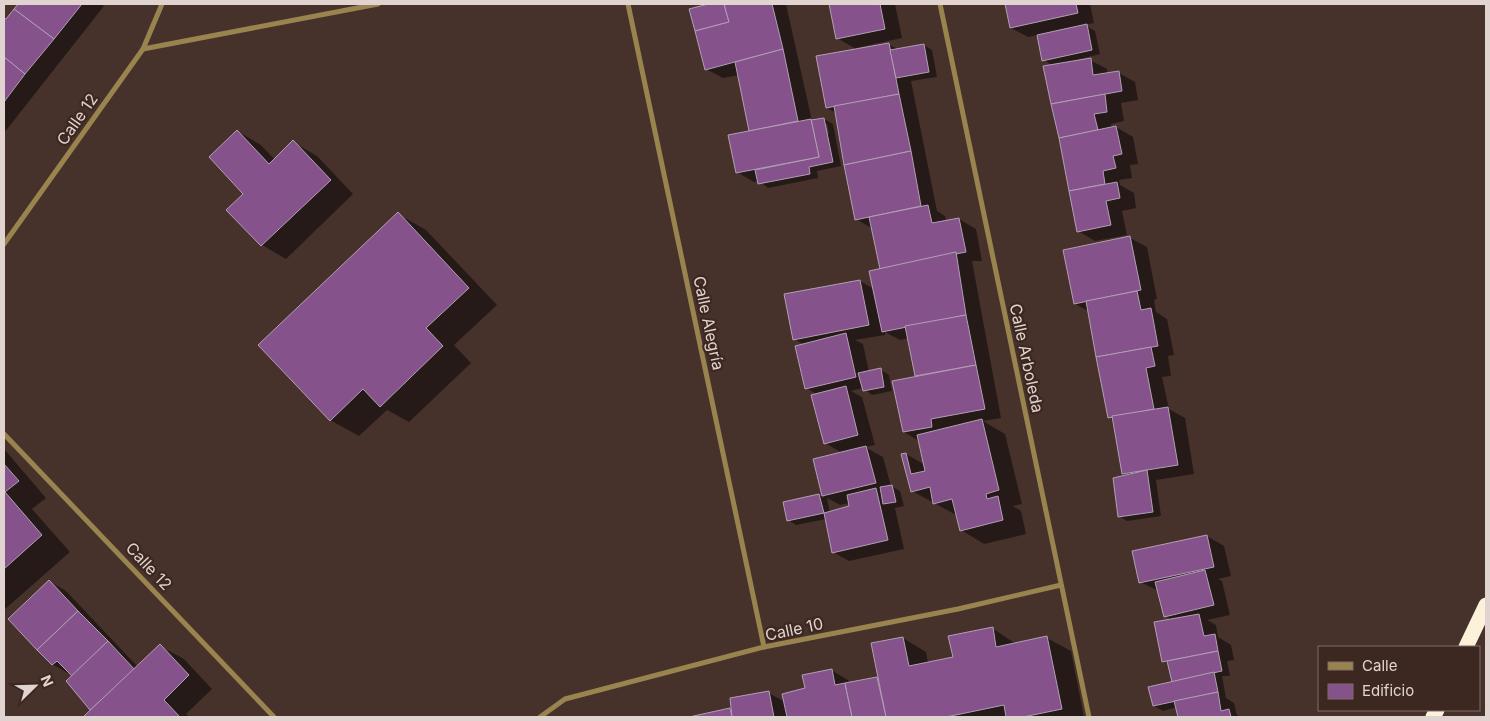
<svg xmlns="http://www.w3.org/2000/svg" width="1490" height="721" viewBox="0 0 1490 721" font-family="Inter,sans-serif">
<rect width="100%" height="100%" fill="#47322b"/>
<g fill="#0007" fill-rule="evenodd">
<polygon points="19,4 100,4 104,6 4,133 4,16 7,19"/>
<path d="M716 4H786L812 121 824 119 833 124 841 166 817 171 818 178 768 188 759 181 754 182 737 172 750 132 739 75 723 78 706 69 691 10ZM824 124H827L829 133 826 134Z"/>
<polygon points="830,4 895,4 902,38 856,48 856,49 837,38"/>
<polygon points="1006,4 1090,4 1094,23 1085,25 1095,31 1100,54 1076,60 1076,62 1090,60 1107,69 1108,74 1119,73 1135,82 1138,100 1121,103 1124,121 1111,124 1112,128 1116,127 1133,137 1138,164 1130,165 1132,178 1119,180 1120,185 1134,193 1136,208 1122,211 1127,235 1095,241 1078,231 1045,67 1053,66 1044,60 1038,35 1028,37 1011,28"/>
<path d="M888 44 899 50 924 45 932 50 937 77 911 81 937 211 945 216 946 221 959 219 976 229 982 261H972L1001 418 983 421 1005 434 1022 504 1013 506 1021 511 1026 534 984 544 961 530 958 516 912 491 906 454 925 465 919 441 904 432 916 377 909 338 900 340 885 332V335L855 340 863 344 869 372 881 370 889 375 892 391 872 395 863 388 851 391 862 397 875 445 865 447 883 457 891 486 900 491 904 506 895 508 904 549 849 561 833 552 826 519 796 525 788 520 819 495 824 498 815 460 842 453 825 443 818 395 806 388 805 345 794 339 860 281 874 289 881 270 873 229 856 219 836 113 827 108ZM827 498 840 505 849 503 850 507 830 513Z"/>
<polygon points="237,131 261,145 275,160 293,142 317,156 353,194 286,259 262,245 228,210 245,194"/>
<polygon points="398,214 426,230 497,305 454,345 471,363 409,422 387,410 359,436 330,420"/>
<polygon points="1130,238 1147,247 1157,299 1154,300 1156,312 1167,319 1174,355 1168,356 1171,376 1162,377 1169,409 1185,418 1194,474 1156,480 1161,516 1127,521 1119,516 1128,476 1123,473 1114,420 1109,417 1090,312 1075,304"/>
<polygon points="4,449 46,498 32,509 70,552 4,610"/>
<polygon points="1207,536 1224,546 1231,576 1218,579 1222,581 1230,615 1207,620 1216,625 1218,637 1231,645 1234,660 1227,661 1230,676 1222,676 1226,698 1234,703 1237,715 1241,717 1179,717 1177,707 1163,711 1154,706 1173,683 1169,664 1163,661 1172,620 1165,616 1159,591 1140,582 1134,552"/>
<polygon points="49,581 66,591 138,667 160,646 184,659 212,689 186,714 190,717 85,717 93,710 73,676 52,664"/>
<polygon points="992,628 1016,644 1047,638 1071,651 1084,717 695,717 732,709 769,693 785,702 831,670 848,680 849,684 877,678 880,680 903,638 926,652 928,663 954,658"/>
</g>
<g fill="#85528b" stroke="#b1a0b3">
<polygon points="18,4 82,4 54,39 14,9"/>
<polygon points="708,4 724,4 729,22 695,31 689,9"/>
<polygon points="724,4 772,4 783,49 705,70 695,31 729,22"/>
<polygon points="829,4 880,4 885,29 836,39"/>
<polygon points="1005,4 1076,4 1078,13 1010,28"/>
<polygon points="14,9 54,39 25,74 4,57 4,18 6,19"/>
<polygon points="1087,24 1092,50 1042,61 1037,35"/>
<polygon points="889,43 899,94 826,108 816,56"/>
<polygon points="924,44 929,72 896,78 890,50"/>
<polygon points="783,49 798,121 749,131 735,62"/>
<polygon points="4,57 25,74 4,102"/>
<polygon points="1091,58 1093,75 1119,71 1122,91 1051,104 1043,66"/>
<polygon points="899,94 911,151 844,165 834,106"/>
<polygon points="1105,94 1107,112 1094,114 1098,130 1059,138 1051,104"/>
<polygon points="824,118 833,162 809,167 810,174 758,184 755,170 819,157 811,120"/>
<polygon points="811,119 819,157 736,173 728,135"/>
<polygon points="1116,126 1122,154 1113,156 1116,168 1103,171 1105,184 1069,191 1059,138"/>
<polygon points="237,130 269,164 293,140 331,180 261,246 226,210 243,194 209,157"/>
<polygon points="911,151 921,206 855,220 844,165"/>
<polygon points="1117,182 1120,198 1106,201 1111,225 1077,232 1069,191"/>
<polygon points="928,205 932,223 959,218 966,252 880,269 869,217"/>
<polygon points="398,212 469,288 426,328 443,346 380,407 363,389 330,421 258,345"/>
<polygon points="1130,236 1141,290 1074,304 1063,250"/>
<polygon points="956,252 966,315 882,332 869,271"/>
<polygon points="860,280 869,325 793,340 784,294"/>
<polygon points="1137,291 1141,310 1151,308 1158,346 1096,357 1086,301"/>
<polygon points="966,315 976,365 915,376 905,326"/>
<polygon points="846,333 856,377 805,389 795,346"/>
<polygon points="1151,347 1155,366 1146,368 1154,409 1108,418 1096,357"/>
<polygon points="976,365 985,409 931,419 932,427 903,432 892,381"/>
<polygon points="881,368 884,387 863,391 858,373"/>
<polygon points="846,386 858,435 824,444 811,395"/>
<polygon points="1168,407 1178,465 1122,474 1112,416"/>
<polygon points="982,419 999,490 986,494 987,499 998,496 1003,520 960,531 952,499 933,504 930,487 911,492 901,454 906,453 911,474 925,471 917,435"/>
<polygon points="866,446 876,483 822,496 813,459"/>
<polygon points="4,464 19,481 5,492 42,535 4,569"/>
<polygon points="1147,470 1153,512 1118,517 1113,478"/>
<polygon points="892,485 896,502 883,504 880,487"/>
<polygon points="876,488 888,540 832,553 824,513 849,506 847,495"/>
<polygon points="819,494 824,513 787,521 783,502"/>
<polygon points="1207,535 1214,567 1139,583 1132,551"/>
<polygon points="1205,570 1214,605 1164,617 1155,582"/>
<polygon points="49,580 78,611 37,650 8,619"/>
<polygon points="78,611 108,641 72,676 57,661 52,665 37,650"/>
<polygon points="1199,614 1204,636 1215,634 1218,651 1162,662 1154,622"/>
<polygon points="993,627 996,647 1047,636 1062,709 1023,717 1006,717 1004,705 946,717 886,717 871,643 903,637 909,666 953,657 948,636"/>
<polygon points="108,641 135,670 90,710 66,681"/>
<polygon points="160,644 189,675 164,700 180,717 83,717"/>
<polygon points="1218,651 1222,671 1172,682 1167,661"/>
<polygon points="832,669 835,685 845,683 852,717 787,717 782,694 805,688 802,675"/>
<polygon points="1214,672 1218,692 1153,706 1148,687"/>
<polygon points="877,677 886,717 852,717 845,683"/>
<polygon points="769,691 774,717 732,717 730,698"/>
<polygon points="1218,692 1221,711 1229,709 1231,717 1178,717 1174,701"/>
<polygon points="730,708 732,717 689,717"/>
</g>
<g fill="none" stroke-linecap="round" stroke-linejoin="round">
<g stroke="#998450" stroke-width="5">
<polyline points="628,4 764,647"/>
<polyline points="940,4 1089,717"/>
<polyline points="143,49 378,4"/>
<polyline points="4,244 143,49 162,4"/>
<polyline points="4,434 274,717"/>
<polyline points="540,717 565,699 764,647 958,609 1061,585"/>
</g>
<g stroke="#fcf2da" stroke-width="15">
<polyline points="1466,647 1486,605"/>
<polyline points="1433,717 1437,710"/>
</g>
</g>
<g text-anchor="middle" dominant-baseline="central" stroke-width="4.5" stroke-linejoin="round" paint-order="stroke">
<g font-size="16" fill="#e1d3cf" stroke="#3c2821">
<text transform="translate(77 119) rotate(-55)">Calle 12</text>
<text transform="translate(709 323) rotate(78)">Calle Alegría</text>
<text transform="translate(1027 358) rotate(78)">Calle Arboleda</text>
<text transform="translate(149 566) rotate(47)">Calle 12</text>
<text transform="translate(794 629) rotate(-12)">Calle 10</text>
</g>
</g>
<rect width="1490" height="721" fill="none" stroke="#e1d3cf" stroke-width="10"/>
<rect x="1318" y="646" width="162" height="65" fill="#3c2821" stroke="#7e6c67"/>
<rect x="1328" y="662" width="25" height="8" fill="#998450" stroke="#7e6c67"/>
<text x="1362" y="671" font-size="15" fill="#e1d3cf">Calle</text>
<rect x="1328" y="684" width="25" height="15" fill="#85528b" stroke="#7e6c67"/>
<text x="1362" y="696" font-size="15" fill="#e1d3cf">Edificio</text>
<g transform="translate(35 686) rotate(67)" stroke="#3c2821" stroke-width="4" paint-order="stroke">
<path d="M0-4L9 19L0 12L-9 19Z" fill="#e1d3cf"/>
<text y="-8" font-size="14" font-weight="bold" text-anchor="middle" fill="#e1d3cf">N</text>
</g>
</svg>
